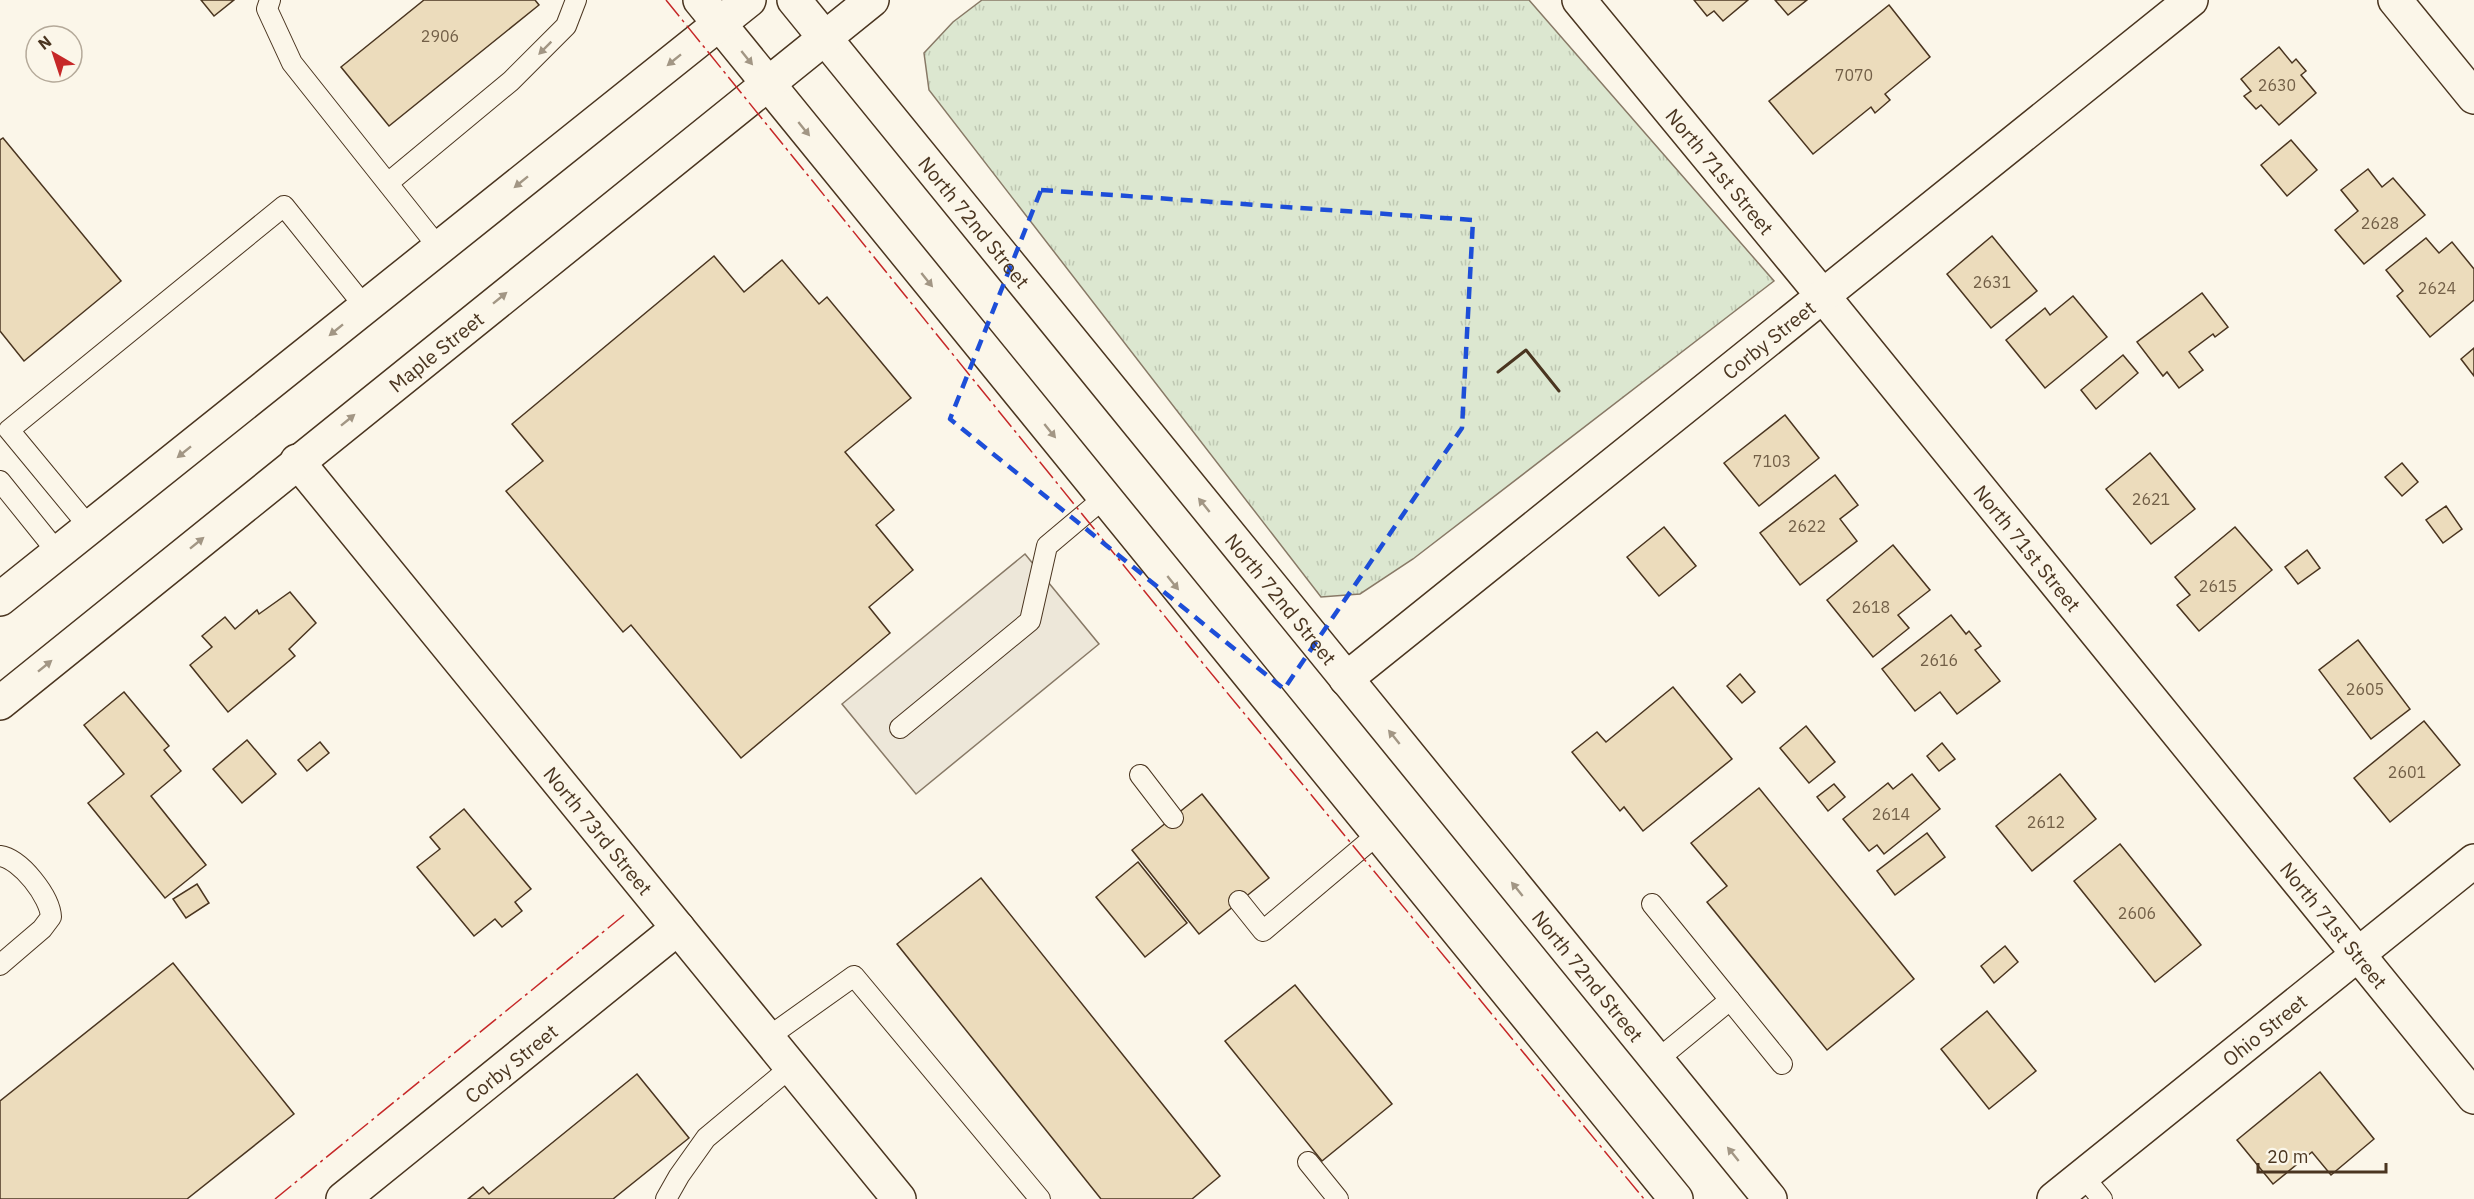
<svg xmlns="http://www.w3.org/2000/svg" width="2474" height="1199" viewBox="0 0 2474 1199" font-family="'IBM Plex Sans',sans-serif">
<defs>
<pattern id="grass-tufts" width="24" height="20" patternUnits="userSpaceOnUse" patternTransform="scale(1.5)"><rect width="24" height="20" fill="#dce7d0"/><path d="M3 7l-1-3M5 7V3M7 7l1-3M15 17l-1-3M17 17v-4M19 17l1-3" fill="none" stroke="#bec7b2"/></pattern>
</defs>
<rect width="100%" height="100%" fill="#fbf6e9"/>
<polygon fill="url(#grass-tufts)" stroke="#887966" stroke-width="1.5" points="982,0 1529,0 1774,281 1413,559 1360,594 1321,597 929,90 924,53 953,22"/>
<polygon fill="#ede7d9" stroke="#887966" stroke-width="1.5" points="1025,554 1099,644 916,794 842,704"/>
<g fill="#ecdcbc" stroke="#4a3520" stroke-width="1.5">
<polygon points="201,0 234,0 214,16"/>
<polygon points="424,0 535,0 539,5 389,126 341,67"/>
<polygon points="1694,0 1748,0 1723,21 1714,11 1707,16"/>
<polygon points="1775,0 1807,0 1788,15"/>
<polygon points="1889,5 1930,57 1885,94 1890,100 1875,113 1871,107 1813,154 1769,101"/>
<polygon points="2279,47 2292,63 2296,59 2306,71 2301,75 2316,93 2279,125 2261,105 2256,109 2244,96 2251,91 2241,79"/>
<polygon points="3,138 121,281 24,361 0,331 0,140"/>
<polygon points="2291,140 2317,170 2287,196 2261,165"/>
<polygon points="2368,169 2382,187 2393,178 2425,215 2364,264 2335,230 2358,211 2341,190"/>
<polygon points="1992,236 2037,291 1991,328 1947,274"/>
<polygon points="2426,238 2439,253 2452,242 2474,269 2474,300 2430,337 2397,296 2403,291 2386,270"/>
<polygon points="714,256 744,292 782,260 819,304 827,297 911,398 845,452 894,510 876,525 913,570 869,607 890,633 741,758 631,625 623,632 506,491 543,461 512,424"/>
<polygon points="2202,293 2228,327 2215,337 2213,334 2189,352 2203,370 2179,388 2167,372 2163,376 2137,342"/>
<polygon points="2073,296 2107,337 2045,388 2006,340 2045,308 2050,315"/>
<polygon points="2474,348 2474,376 2461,359"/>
<polygon points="2123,355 2138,373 2096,409 2081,390"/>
<polygon points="1785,415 1819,458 1759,506 1724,463"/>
<polygon points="2150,453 2195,509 2151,544 2106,489"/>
<polygon points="2402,463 2418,482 2402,496 2385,477"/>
<polygon points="1835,475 1858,505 1840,519 1857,541 1800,585 1760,533"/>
<polygon points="2446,506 2462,529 2443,543 2426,520"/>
<polygon points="1664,527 1696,566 1659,596 1627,557"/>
<polygon points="2235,527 2272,570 2199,631 2177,605 2190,595 2175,577"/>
<polygon points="1893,545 1930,590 1898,615 1909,628 1873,657 1827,600"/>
<polygon points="2307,550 2320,568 2298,584 2285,567"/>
<polygon points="290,592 316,623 289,649 295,656 228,712 190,665 212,647 202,636 225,617 235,629 257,610 259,614"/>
<polygon points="1951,615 1966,634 1969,631 1981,646 1975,650 2000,681 1957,714 1940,692 1915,711 1882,669"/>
<polygon points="2358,640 2410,709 2371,739 2319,670"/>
<polygon points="1740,674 1755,692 1742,703 1727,686"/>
<polygon points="1673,687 1732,759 1643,831 1624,807 1620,811 1572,752 1597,732 1606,742"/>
<polygon points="124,692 169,746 164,750 181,771 151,796 206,865 165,898 88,803 124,774 84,725"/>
<polygon points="2424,721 2460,765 2390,822 2354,778"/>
<polygon points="1806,726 1835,762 1809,783 1780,748"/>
<polygon points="247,740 276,774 242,803 213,769"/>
<polygon points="320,742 329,753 307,771 298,760"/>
<polygon points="1942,743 1955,759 1939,771 1927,756"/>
<polygon points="1912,774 1940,809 1884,854 1877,845 1869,851 1843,819 1888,783 1893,789"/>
<polygon points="2060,774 2096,819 2032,871 1996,826"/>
<polygon points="1834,784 1845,797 1828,811 1817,797"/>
<polygon points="1759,788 1914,979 1827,1050 1707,902 1727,886 1691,843"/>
<polygon points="1202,794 1269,878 1199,934 1132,850"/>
<polygon points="464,809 531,889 515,902 522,911 502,927 495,919 474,936 417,867 440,849 430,837"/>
<polygon points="1927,833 1945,857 1895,895 1877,871"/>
<polygon points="2120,844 2201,945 2155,982 2074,881"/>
<polygon points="1138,862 1187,923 1145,957 1096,897"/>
<polygon points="981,878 1220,1176 1192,1199 1101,1199 897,944"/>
<polygon points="197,884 209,903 186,918 173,899"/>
<polygon points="2005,946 2018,962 1994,983 1981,966"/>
<polygon points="173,963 294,1114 187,1199 0,1199 0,1101"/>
<polygon points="1295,985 1392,1104 1322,1161 1225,1041"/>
<polygon points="1987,1011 2036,1071 1989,1109 1941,1049"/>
<polygon points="2320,1072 2374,1139 2331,1175 2312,1152 2273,1184 2237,1140"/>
<polygon points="637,1074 689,1138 613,1199 468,1199 483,1187 489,1194"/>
</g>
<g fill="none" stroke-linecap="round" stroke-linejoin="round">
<g stroke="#4a3520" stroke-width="22">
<g id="service">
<polyline points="270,0 267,9 292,63 439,248"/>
<polyline points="388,183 511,81 566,26 576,0"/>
<polyline points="0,481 58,553"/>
<polyline points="90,528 9,430 284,206 365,307"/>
<polyline points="900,728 1030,621 1047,546 1104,498"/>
<polyline points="1140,775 1173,818"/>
<path d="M0 856C21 859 50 897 51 917L42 929 0 965"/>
<polyline points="1239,901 1263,931 1378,834"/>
<polyline points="1652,904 1730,1000 1657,1060"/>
<polyline points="1730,1000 1782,1064"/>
<polyline points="767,1038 854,976 1040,1199"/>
<polyline points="1308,1162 1338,1199"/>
<polyline points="2083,1176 2102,1199"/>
<polyline points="666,1199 679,1176 706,1138 791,1067"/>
</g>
</g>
<g stroke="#4a3520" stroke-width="36">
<g id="minor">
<path id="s1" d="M1579 0 1823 296 2474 1097"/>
<polyline points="2395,0 2474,97"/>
<path id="s2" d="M297 461 899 1199"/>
<path id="s3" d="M1346 679 2191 0"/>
<path id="s4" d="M343 1199 678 928"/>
<path id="s5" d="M2054 1199 2474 861"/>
</g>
</g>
<g stroke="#4a3520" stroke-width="36">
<g id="primary">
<polyline points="700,0 1676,1199"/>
<path id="s6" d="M794 0 1770 1199"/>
<polyline points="0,599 749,0"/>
<path id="s7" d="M0 703 872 0"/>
</g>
</g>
<use href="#service" stroke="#fbf6e9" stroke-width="20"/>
<use href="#minor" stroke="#fbf6e9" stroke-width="33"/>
<use href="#primary" stroke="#fbf6e9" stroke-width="33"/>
<polyline stroke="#4a3520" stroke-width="3" points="1498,372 1526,350 1559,391"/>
<g stroke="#c62828" stroke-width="1.5" stroke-dasharray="21 4.5 3 4.5" stroke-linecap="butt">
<polyline points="666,0 1201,661 1644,1199"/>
<polyline points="275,1199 624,915"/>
</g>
</g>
<defs><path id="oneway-solid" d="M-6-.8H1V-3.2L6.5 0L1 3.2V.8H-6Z" transform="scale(1.5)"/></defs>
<g fill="#a29684">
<use href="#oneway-solid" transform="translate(545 48) rotate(135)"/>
<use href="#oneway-solid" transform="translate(747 58) rotate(51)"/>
<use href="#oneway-solid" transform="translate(674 60) rotate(141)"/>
<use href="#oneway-solid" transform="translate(804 129) rotate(51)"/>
<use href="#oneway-solid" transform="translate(521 182) rotate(141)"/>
<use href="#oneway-solid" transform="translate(927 280) rotate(51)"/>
<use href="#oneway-solid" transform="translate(500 298) rotate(-39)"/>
<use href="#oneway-solid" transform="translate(336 330) rotate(141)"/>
<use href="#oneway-solid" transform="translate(348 420) rotate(-39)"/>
<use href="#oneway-solid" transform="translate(1050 431) rotate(51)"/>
<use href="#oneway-solid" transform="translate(184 452) rotate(141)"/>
<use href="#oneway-solid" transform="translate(1204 505) rotate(-129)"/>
<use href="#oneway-solid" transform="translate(197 543) rotate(-39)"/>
<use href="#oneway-solid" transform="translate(1173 583) rotate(51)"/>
<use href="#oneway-solid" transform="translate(45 666) rotate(-39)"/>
<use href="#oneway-solid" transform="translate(1394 737) rotate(-129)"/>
<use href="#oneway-solid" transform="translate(1517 889) rotate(-129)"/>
<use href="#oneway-solid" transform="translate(1733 1154) rotate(-129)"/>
</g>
<path fill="none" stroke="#1d4ed8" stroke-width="4.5" stroke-dasharray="12 8" stroke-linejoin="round" d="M1041 190 1473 220 1462 428 1284 689 950 419Z"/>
<g text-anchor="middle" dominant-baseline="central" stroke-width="4.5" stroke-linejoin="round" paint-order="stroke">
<g font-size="16" fill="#725f47">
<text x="440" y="36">2906</text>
<text x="1854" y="75">7070</text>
<text x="2277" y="85">2630</text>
<text x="2380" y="223">2628</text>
<text x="1992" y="282">2631</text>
<text x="2437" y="288">2624</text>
<text x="1772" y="461">7103</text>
<text x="2151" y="499">2621</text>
<text x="1807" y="526">2622</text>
<text x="2218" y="586">2615</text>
<text x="1871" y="607">2618</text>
<text x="1939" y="660">2616</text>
<text x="2365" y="689">2605</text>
<text x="2407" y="772">2601</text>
<text x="1891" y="814">2614</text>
<text x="2046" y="822">2612</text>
<text x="2137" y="913">2606</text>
</g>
<g font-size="20" fill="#4a3520" stroke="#fbf6e9">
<text stroke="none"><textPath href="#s1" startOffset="222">North 71st Street</textPath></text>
<text stroke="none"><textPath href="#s6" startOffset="286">North 72nd Street</textPath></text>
<text stroke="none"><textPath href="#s3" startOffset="542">Corby Street</textPath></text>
<text stroke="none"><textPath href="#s7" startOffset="560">Maple Street</textPath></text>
<text stroke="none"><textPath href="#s1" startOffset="708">North 71st Street</textPath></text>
<text stroke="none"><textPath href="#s6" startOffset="772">North 72nd Street</textPath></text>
<text stroke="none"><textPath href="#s2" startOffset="477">North 73rd Street</textPath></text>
<text stroke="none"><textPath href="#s1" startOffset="1194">North 71st Street</textPath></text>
<text stroke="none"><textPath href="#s6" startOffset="1258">North 72nd Street</textPath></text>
<text stroke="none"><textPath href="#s5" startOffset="270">Ohio Street</textPath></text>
<text stroke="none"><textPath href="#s4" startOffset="216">Corby Street</textPath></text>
</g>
</g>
<g transform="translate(54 54) rotate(321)"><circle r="28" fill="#fbf6e9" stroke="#b4a999" stroke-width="1.5"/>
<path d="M0-4.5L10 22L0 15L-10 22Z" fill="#c62828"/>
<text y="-9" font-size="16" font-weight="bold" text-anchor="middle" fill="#4a3520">N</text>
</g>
<path d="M2258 1163v9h128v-9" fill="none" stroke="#4a3520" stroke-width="3"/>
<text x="2267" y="1163" font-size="18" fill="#4a3520" stroke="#fbf6e9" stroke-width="4.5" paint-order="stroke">20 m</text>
</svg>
